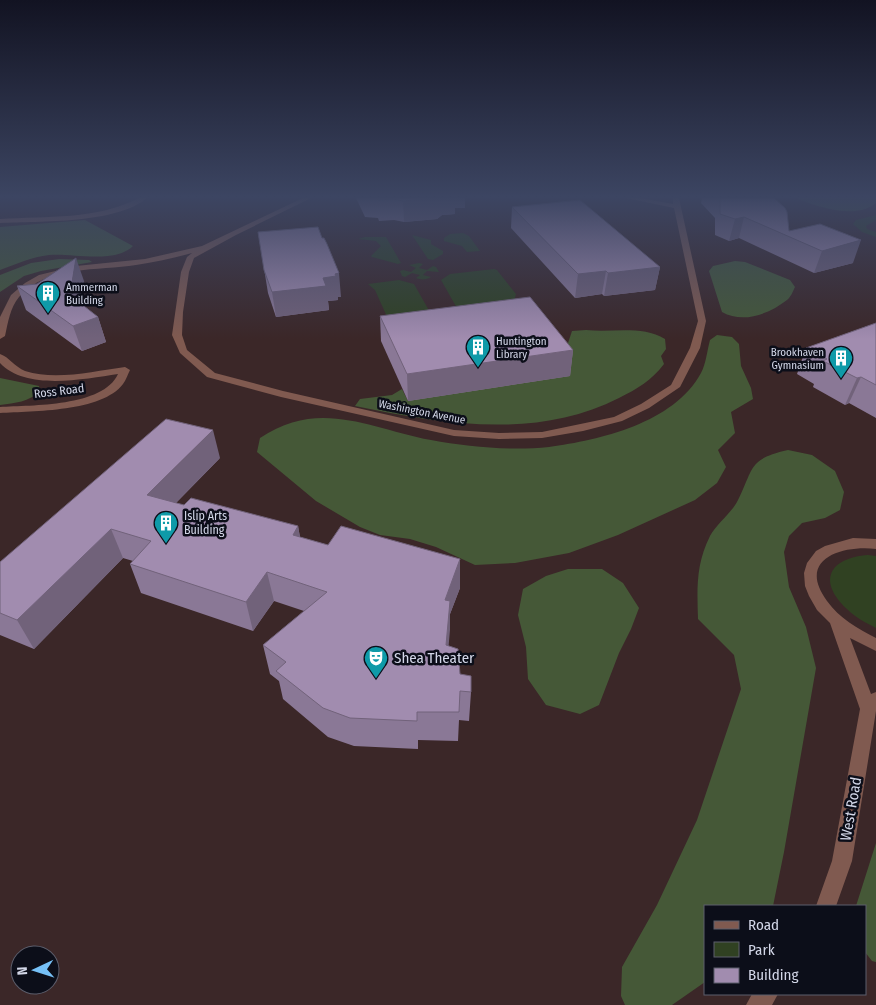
<svg xmlns="http://www.w3.org/2000/svg" width="876" height="1005" viewBox="0 0 876 1005" font-family="'Fira Sans Condensed',sans-serif">
<rect width="100%" height="100%" fill="#20233d"/>
<path fill="#3b2728" fill-rule="evenodd" d="M0 198H876V1005H0ZM705 906H865V994H705ZM20 955H50V985H20Z"/>
<g fill="#304122">
<polygon points="876,215 876,220 866,226 867,229 876,232 876,237 862,232 853,224 856,220"/>
<polygon points="463,233 469,236 480,251 467,252 462,246 444,241 444,238 450,234"/>
<polygon points="412,235 431,240 431,244 443,251 443,254 433,260 428,259"/>
<polygon points="365,237 386,237 401,263 398,264 372,257 371,256 381,246 376,241 358,239"/>
<path d="M419 263 423 264 419 268 427 270 433 266 436 267 439 272 427 271 423 275 431 277C427 280 420 280 416 278L420 275 412 273 405 277 402 276 400 271 403 270 411 272 416 268 409 265Z"/>
<polygon points="494,269 497,270 516,294 514,301 458,310 441,280 450,274"/>
<polygon points="399,280 414,284 431,314 388,319 375,290 368,284"/>
<path d="M868 555 876 556V628C866 623 855 617 847 609 817 581 829 558 868 555Z"/>
</g>
<g fill="#455837">
<path d="M796 198H876V203C856 220 817 207 796 198Z"/>
<path d="M85 220 133 246C115 264 73 253 49 255 32 257 16 264 0 270V227Z"/>
<polygon points="59,259 89,260 92,262 41,271 24,276 0,292 0,275 31,263"/>
<path d="M735 261 745 262 790 280 795 287C793 291 791 297 787 300 769 314 743 324 722 312L709 271 713 266Z"/>
<path d="M586 330C612 333 642 325 665 339L666 349 661 356 664 364C652 380 637 389 619 398 537 440 442 424 355 406L360 399 392 395 402 389 408 401 568 353V343L572 331Z"/>
<path d="M717 335 732 337 739 344 741 366 751 388 753 399 731 412 735 433 718 450 726 467 717 483 695 500 618 535 569 553 515 563 475 565 436 547 410 539 380 535 360 527 316 501 257 452 260 438C319 398 369 428 431 440 468 447 512 451 549 447 600 440 674 423 701 373 706 364 707 351 710 340Z"/>
<path d="M0 378 39 386 40 391C29 402 15 403 0 405Z"/>
<path d="M788 450 812 455 835 471 844 492 840 510 825 518 802 523 789 536 784 552 789 587 806 627 816 668 784 852 773 906H705V982L672 1005H625L621 996 622 967 657 905 697 820 741 689 734 655 698 619C697 588 696 564 710 536 717 523 731 514 738 500 754 468 748 459 788 450Z"/>
<polygon points="568,569 602,569 623,583 639,608 631,629 619,653 599,705 580,714 546,705 528,679 526,647 518,615 523,589 546,576"/>
<polygon points="876,843 876,962 872,961 865,952 865,906 856,906"/>
</g>
<g fill="none" stroke-linecap="round" stroke-linejoin="round">
<g fill="#805a50" fill-rule="evenodd">
<path d="M139 198H147C116 224 40 221 0 223V219C46 216 97 220 139 198Z"/>
<path d="M303 198H311L236 235 194 258 189 272 183 312 182 335 187 350 215 373 283 391 454 430 499 433 542 432 614 417 641 404 671 385 690 348 698 321 674 208 626 198H640L673 204V198H679L706 321 700 348 680 387 649 408 622 421 583 431 542 438 499 439 454 436 281 397 207 377 180 353 172 335 181 272 187 257 192 253C174 258 155 262 136 265 99 271 46 265 19 297 10 308 8 322 5 336L0 339V317L11 295 25 283 39 275 76 266 145 259 202 246Z"/>
<path d="M0 354C9 357 15 367 25 371 56 381 94 371 125 367L130 370C128 374 126 380 123 384 102 412 33 411 0 413V407C32 405 103 407 118 374 84 379 26 391 0 363Z"/>
<path d="M853 538 876 539V549C842 545 796 559 827 601 839 618 858 629 876 638V651L850 638 871 694 876 692V711L852 861 836 906H816L832 861 860 709 830 623 817 610 809 596 805 586 804 573 807 563 816 551 825 546Z"/>
<polygon points="752,994 778,994 772,1005 746,1005"/>
</g>
</g>
<g fill="#8a7896">
<polygon points="356,198 465,198 465,208 455,208 455,214 442,215 437,219 404,222 394,220 379,221 378,218 365,217"/>
<polygon points="702,198 774,198 789,231 853,263 814,273 739,238 729,241 715,235 715,218 701,203"/>
<polygon points="512,207 660,267 655,290 604,296 602,294 575,298 511,228"/>
<polygon points="258,232 341,297 338,297 338,300 328,301 329,310 276,317 268,293"/>
<polygon points="84,281 80,303 98,317 106,342 82,351 26,310 17,286"/>
<polygon points="380,316 573,350 570,376 408,401 381,341"/>
<polygon points="876,323 876,418 849,403 845,405 813,387 814,384 797,374 806,348"/>
<polygon points="220,458 176,503 184,505 298,526 300,537 328,545 460,559 460,588 450,614 448,646 460,674 471,692 469,721 459,720 458,741 418,740 418,749 354,746 328,737 283,699 279,681 270,674 263,645 304,611 274,601 253,631 141,593 130,564 133,561 123,558 34,649 0,635 0,562"/>
</g>
<g fill="#71627a">
<polygon points="438,198 465,198 465,208 455,208 455,214 442,215 437,219 404,222 403,201"/>
<polygon points="744,217 739,238 729,241 735,219"/>
<polygon points="861,240 853,263 814,273 822,251"/>
<polygon points="76,258 84,281 78,319 70,295"/>
<polygon points="660,267 655,290 604,296 608,273"/>
<polygon points="606,271 602,294 575,298 578,274"/>
<polygon points="339,273 341,297 338,297 338,300 328,301 329,310 276,317 272,292 335,274"/>
<polygon points="98,317 106,342 82,351 73,326"/>
<polygon points="573,350 570,376 408,401 407,374"/>
<polygon points="861,377 849,403 845,405 857,378"/>
<polygon points="213,430 220,458 156,523 147,495"/>
<polygon points="298,526 303,555 293,535"/>
<polygon points="111,529 123,558 34,649 17,620"/>
<polygon points="460,559 460,588 450,614 450,630 446,674 445,600"/>
<polygon points="267,572 274,601 253,631 246,602"/>
</g>
<g fill="#a18caf" stroke="#71627a">
<polygon points="377,198 438,198 403,201 393,199 378,200"/>
<polygon points="720,198 774,198 785,208 787,212 789,231 820,224 861,240 822,251 744,217 735,219 720,214"/>
<polygon points="580,200 660,267 608,273 606,271 578,274 512,207"/>
<polygon points="318,227 322,238 324,238 327,244 339,273 335,274 336,276 323,278 326,286 272,292 264,270 258,232"/>
<polygon points="76,258 70,295 98,317 73,326 17,286 37,284"/>
<polygon points="530,297 573,350 407,374 380,316"/>
<polygon points="876,323 876,385 861,377 857,378 823,361 827,359 806,348"/>
<polygon points="166,419 213,430 147,495 184,505 191,498 298,526 293,535 328,545 341,526 460,559 445,600 450,601 446,645 458,649 460,674 471,676 471,692 460,691 459,712 417,712 417,721 350,718 323,708 276,671 286,662 263,645 327,592 267,572 246,602 130,564 151,541 111,529 17,620 0,613 0,562"/>
</g>
<linearGradient id="sky" x2="0" y2="1"><stop stop-color="#121322"/><stop offset="0.58" stop-color="#3c4562"/><stop offset="1" stop-color="#3c4562" stop-opacity="0"/></linearGradient>
<rect width="876" height="339" fill="url(#sky)"/>
<defs>
<g id="building-pin" transform="scale(1.25)"><path d="M0 17L-7.5 6A9.5 9.5 0 1 1 7.5 6Z" fill="#0f9aa8" stroke="#0c0e19"/><path d="M-4-6H4V6H1V3H-1V6H-4ZM-2.5-4.3h1.7v1.8h-1.7ZM.8-4.3h1.7v1.8H.8ZM-2.5-1h1.7V.8h-1.7ZM.8-1h1.7V.8H.8Z" fill="#fff"/></g>
<g id="theatre-pin" transform="scale(1.25)"><path d="M0 17L-7.5 6A9.5 9.5 0 1 1 7.5 6Z" fill="#0f9aa8" stroke="#0c0e19"/><path d="M-5-5.5Q0-4 5-5.5V0Q5 5 0 6Q-5 5-5 0ZM-3.3-2.5H-1v1.5H-3.3ZM1-2.5H3.3v1.5H1ZM-2.8 1Q0 5.5 2.8 1Z" fill="#fff"/></g>
</defs>
<g fill-rule="evenodd">
<use href="#building-pin" x="48" y="293"/>
<use href="#building-pin" x="478" y="347"/>
<use href="#building-pin" x="841" y="358"/>
<use href="#building-pin" x="166" y="523"/>
<use href="#theatre-pin" x="376" y="658"/>
</g>
<g text-anchor="middle" dominant-baseline="central" stroke-width="5" stroke-linejoin="round" paint-order="stroke">
<g font-size="11" fill="#d3d7e8" stroke="#0c0e19" text-anchor="start">
<text x="66" y="287">Ammerman<tspan x="66" dy="13">Building</tspan></text>
<text x="496" y="341">Huntington<tspan x="496" dy="13">Library</tspan></text>
<text x="824" y="352" text-anchor="end">Brookhaven<tspan x="824" dy="13">Gymnasium</tspan></text>
</g>
<g font-size="11" fill="#d3d7e8" stroke="#0c0e19">
<text transform="translate(422 412) rotate(11)">Washington Avenue</text>
</g>
<g font-size="12" fill="#d3d7e8" stroke="#0c0e19">
<text transform="translate(59 391) rotate(-7)">Ross Road</text>
</g>
<g font-size="12" fill="#d3d7e8" stroke="#0c0e19" text-anchor="start">
<text x="184" y="516">Islip Arts<tspan x="184" dy="14">Building</tspan></text>
</g>
<g font-size="15" fill="#d3d7e8" stroke="#0c0e19" text-anchor="start">
<text x="394" y="658">Shea Theater</text>
</g>
<g font-size="15" fill="#d3d7e8" stroke="#0c0e19">
<text transform="translate(851 809) rotate(-80)">West Road</text>
</g>
</g>
<rect x="704" y="905" width="162" height="90" fill="#0c0e19" stroke="#5c5e6c"/>
<rect x="714" y="921" width="25" height="8" fill="#805a50" stroke="#5c5e6c"/>
<text x="748" y="930" font-size="15" fill="#d3d7e8">Road</text>
<rect x="714" y="942" width="25" height="15" fill="#304122" stroke="#5c5e6c"/>
<text x="748" y="955" font-size="15" fill="#d3d7e8">Park</text>
<rect x="714" y="968" width="25" height="15" fill="#a18caf" stroke="#5c5e6c"/>
<text x="748" y="980" font-size="15" fill="#d3d7e8">Building</text>
<g transform="translate(35 970) rotate(266)"><circle r="24" fill="#0c0e19" stroke="#5c5e6c"/>
<path d="M0-4L9 19L0 12L-9 19Z" fill="#76c0f7"/>
<text y="-8" font-size="14" font-weight="bold" text-anchor="middle" fill="#d3d7e8">N</text>
</g>
</svg>
